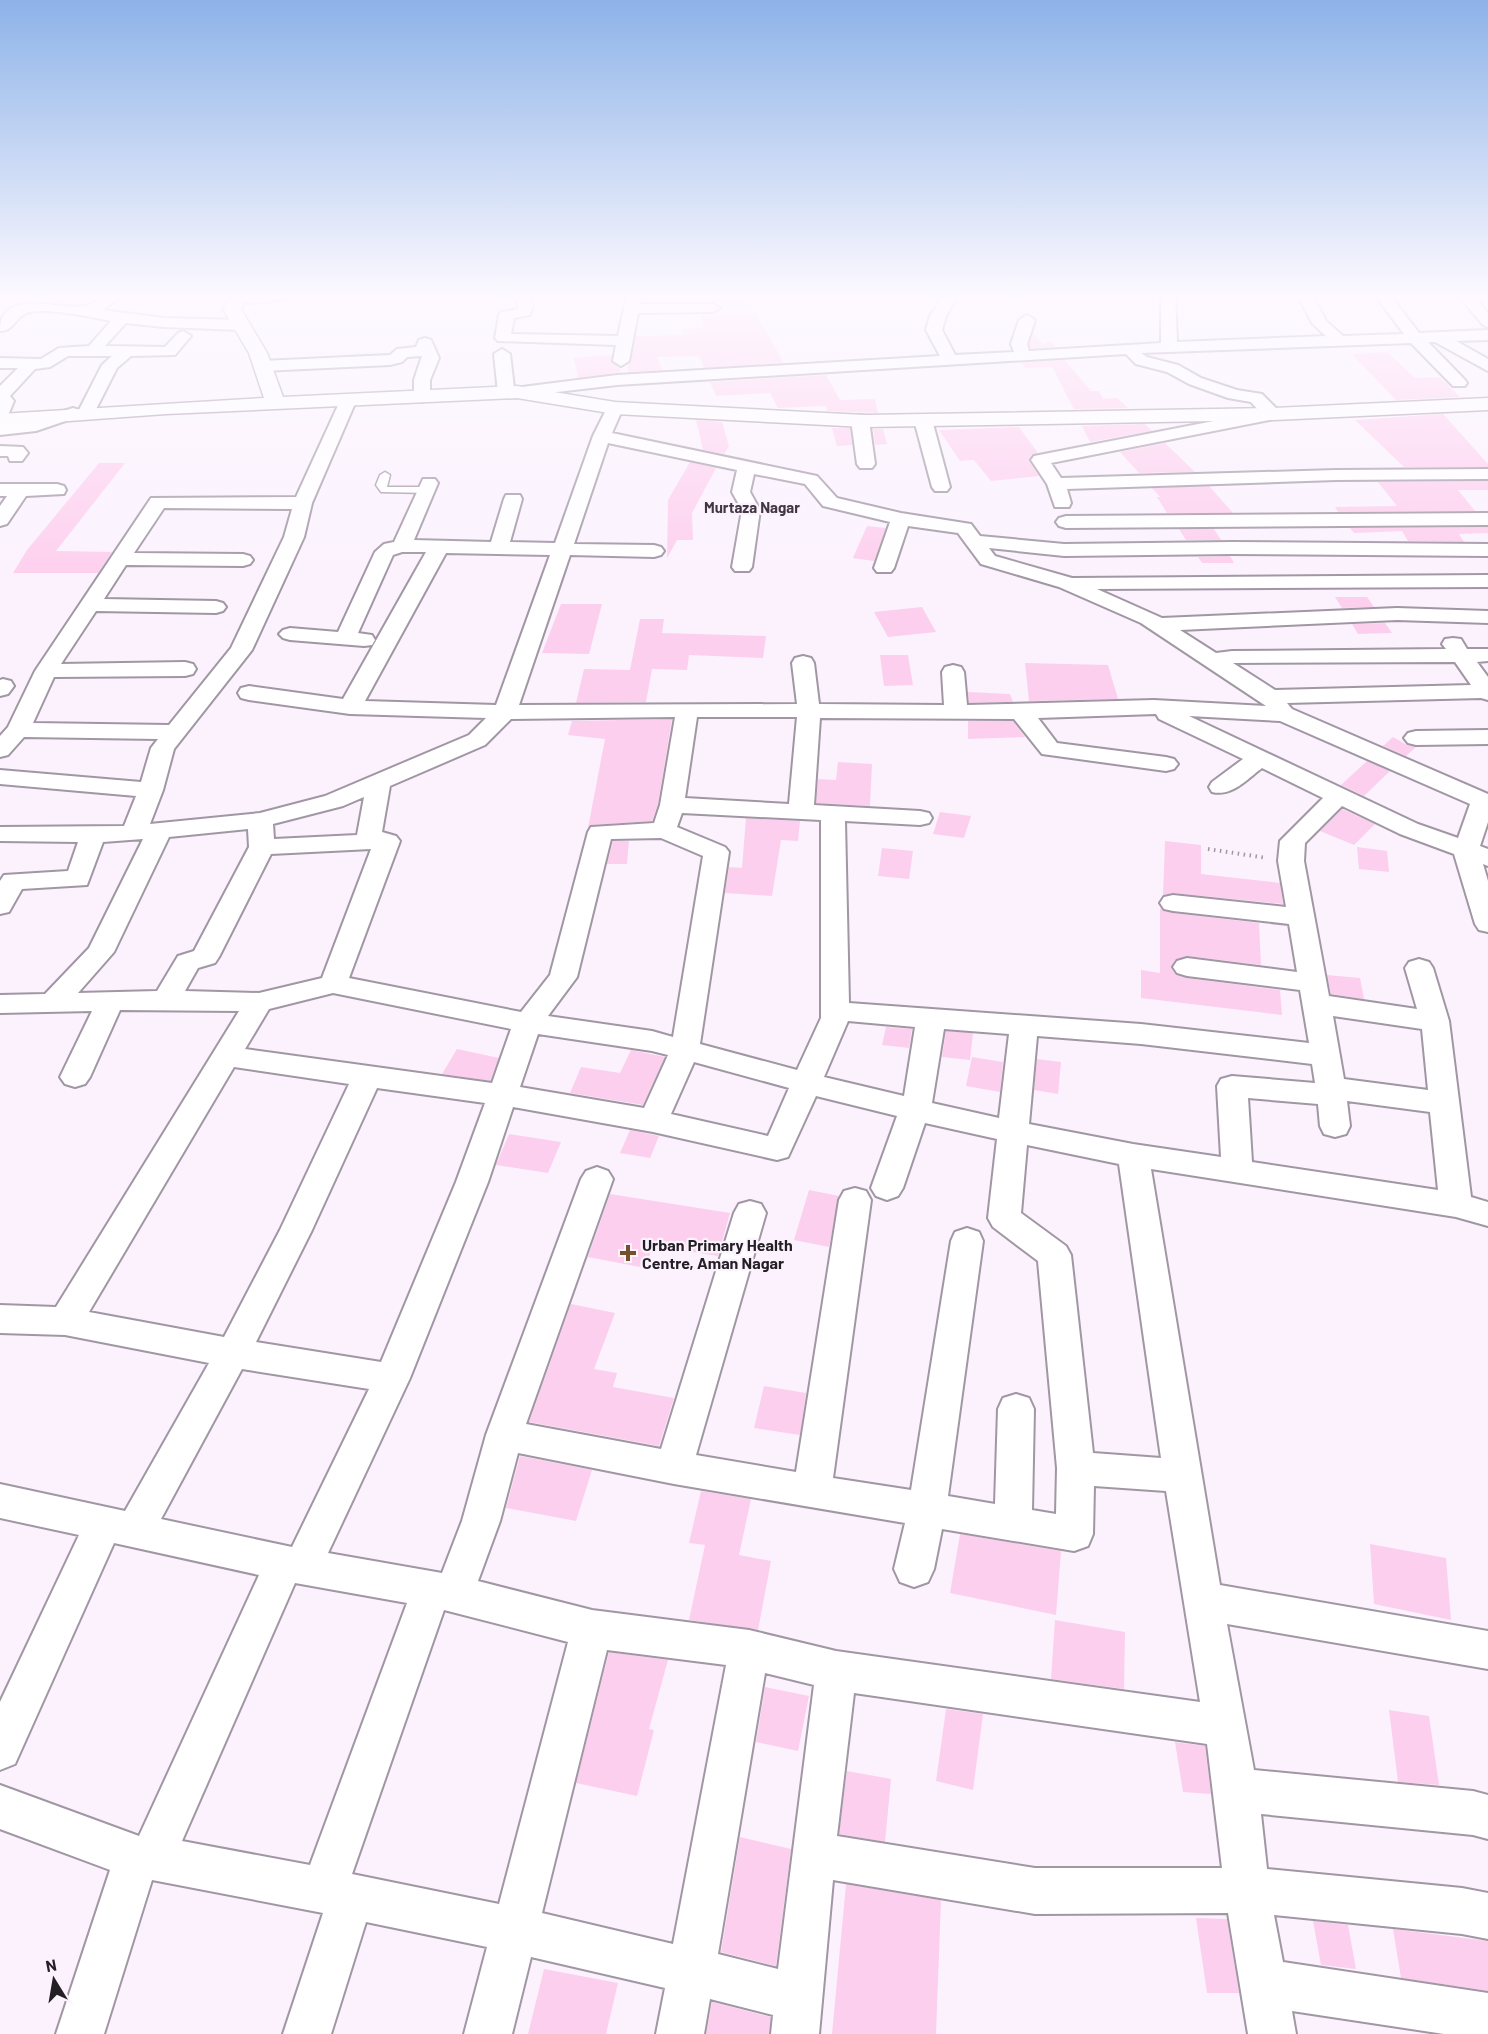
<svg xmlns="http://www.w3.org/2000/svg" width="1488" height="2034" viewBox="0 0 1488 2034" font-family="Barlow,sans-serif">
<rect width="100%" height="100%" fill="#fbf2fe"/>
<g fill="#fdcfee">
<polygon points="723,295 750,295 749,308 753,308 784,363 704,368 699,356 657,357 662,370 628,372 627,365 631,361 636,336 683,335 682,329 702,328 701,316 720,316"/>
<polygon points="1033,332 1043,345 1050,341 1055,347 1031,349 1029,344"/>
<polygon points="1387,352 1415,378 1439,377 1460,397 1396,400 1352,354"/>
<polygon points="612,355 611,362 619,367 621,372 578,378 574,358"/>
<polygon points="1065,360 1091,391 1099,391 1103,399 1117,398 1128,408 1074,409 1052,367 1025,368 1022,363"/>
<polygon points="826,375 840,400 875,399 878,413 827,411 826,406 778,408 770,393 716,396 710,382"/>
<polygon points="1443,414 1488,464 1488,467 1404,467 1355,420"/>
<polygon points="696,420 722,422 729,446 724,454 703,450"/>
<polygon points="1145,424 1152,431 1090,442 1082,426"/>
<polygon points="1019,427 1038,453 1032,455 1029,460 1039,476 991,481 974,460 960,461 939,430"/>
<polygon points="832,428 850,428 852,445 837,446"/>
<polygon points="873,429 883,429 887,444 875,445"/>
<polygon points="1165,443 1195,472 1139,473 1120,452"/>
<polygon points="690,462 716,468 692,513 693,540 677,540 667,558 668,500"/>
<polygon points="99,463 125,463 56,551 112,552 98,573 13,573 27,550"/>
<polygon points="1488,481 1488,490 1458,490 1475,511 1338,512 1335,507 1397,506 1378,482"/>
<polygon points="1209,486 1233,513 1167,513 1157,497 1160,497 1152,488"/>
<polygon points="867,526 886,528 874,561 853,558"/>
<polygon points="1488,527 1488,533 1459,534 1464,542 1408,541 1402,531 1354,533 1350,528"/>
<polygon points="1179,529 1214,529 1221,540 1186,540"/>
<polygon points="1230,556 1234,563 1202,563 1198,557"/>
<polygon points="1335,597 1367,597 1374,607 1342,608"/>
<polygon points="561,604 602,604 589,654 542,653"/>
<polygon points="922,607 936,632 888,637 874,612"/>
<polygon points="640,619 664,619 662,633 766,636 763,658 689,655 687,670 652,669 646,702 576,703 584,669 630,670"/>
<polygon points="1385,623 1392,633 1358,634 1352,624"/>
<polygon points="880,655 908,655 913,685 884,686"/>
<polygon points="1025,663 1108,665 1118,699 1029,701"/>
<polygon points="968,692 1010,694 1013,702 969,703"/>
<polygon points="672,719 658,804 652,821 591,825 588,828 605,739 568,735 572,721"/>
<polygon points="968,721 1013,721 1025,737 968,739"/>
<polygon points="1393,737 1407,745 1416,747 1406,756 1383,746"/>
<polygon points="1367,761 1390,771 1364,796 1341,785"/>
<polygon points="838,762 872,764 870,806 816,803 818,779 836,780"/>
<polygon points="1342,809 1375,824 1354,845 1320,831"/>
<polygon points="940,812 971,816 964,838 933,834"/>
<polygon points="746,818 800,821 798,841 781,840 772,896 725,893 729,867 742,868"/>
<polygon points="613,841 629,841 627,864 607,864"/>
<polygon points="1165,841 1201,845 1201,874 1280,883 1283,904 1173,893 1163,895"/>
<polygon points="1357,847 1387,851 1389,872 1359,869"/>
<polygon points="882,848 913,851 909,879 878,876"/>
<polygon points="1160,908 1164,911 1173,913 1259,923 1261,965 1187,956 1175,960 1171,968 1176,975 1187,978 1280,990 1282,1015 1141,998 1141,970 1160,973"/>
<polygon points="1327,975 1360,978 1364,999 1331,994"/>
<polygon points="886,1027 912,1029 909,1048 882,1045"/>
<polygon points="946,1031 973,1033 970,1060 942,1057"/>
<polygon points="457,1049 499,1058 490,1081 442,1074"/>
<polygon points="631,1050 665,1057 643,1105 570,1093 581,1067 620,1073"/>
<polygon points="972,1057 1003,1062 1000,1092 966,1086"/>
<polygon points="1037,1059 1061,1062 1058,1094 1034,1090"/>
<polygon points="630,1130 659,1136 650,1158 620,1153"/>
<polygon points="509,1134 561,1142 548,1173 496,1165"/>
<polygon points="809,1190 839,1196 829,1247 794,1240"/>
<polygon points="610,1194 730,1213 718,1256 653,1246 645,1268 588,1257"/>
<polygon points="571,1304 615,1313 594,1369 617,1373 613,1387 674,1398 659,1446 529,1422"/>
<polygon points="764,1386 806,1393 800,1435 754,1428"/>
<polygon points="520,1456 592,1470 576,1521 506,1508"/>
<polygon points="701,1491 751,1499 739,1555 771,1561 758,1630 689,1620 705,1545 689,1543"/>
<polygon points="960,1534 1061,1551 1056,1615 950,1593"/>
<polygon points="1370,1544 1446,1558 1451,1620 1374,1604"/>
<polygon points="1055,1620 1125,1632 1124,1689 1051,1679"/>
<polygon points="609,1652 668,1660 649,1729 654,1730 637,1796 576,1783"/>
<polygon points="765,1687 809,1696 798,1751 756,1742"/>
<polygon points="946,1709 983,1714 973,1790 936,1781"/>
<polygon points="1389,1710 1429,1716 1439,1785 1398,1782"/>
<polygon points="1175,1742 1205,1746 1211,1794 1183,1792"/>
<polygon points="847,1771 891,1779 885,1842 839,1834"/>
<polygon points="740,1837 791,1849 776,1966 721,1952"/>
<polygon points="846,1884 941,1900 936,2034 832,2034"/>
<polygon points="1196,1918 1227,1919 1239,1993 1207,1993"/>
<polygon points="1313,1921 1348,1925 1356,1969 1321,1965"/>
<polygon points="1393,1929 1488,1941 1488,1991 1401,1978"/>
<polygon points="544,1969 618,1983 606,2034 528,2034"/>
<polygon points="712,2002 771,2017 769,2034 706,2034"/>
</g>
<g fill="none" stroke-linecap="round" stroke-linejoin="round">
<g stroke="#a196a4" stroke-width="3">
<polygon id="service" points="385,472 390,475 387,487 426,487 431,490 426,493 381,492 376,485 380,475"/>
</g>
<g stroke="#a196a4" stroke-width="4">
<g id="minor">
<path d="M106 295H124L102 310 164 318 241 320 249 325 241 330 164 327 126 323 105 346 165 347 178 333 183 331 191 336 175 355 131 356 117 368 92 417 86 418 80 416 36 431 0 435V425L33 421 73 408 79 410 102 365 112 356H68L50 367 35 369 10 396 14 401 6 420 0 421V386L18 368H0V358L41 359 59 348 89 346 111 321C92 317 50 308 30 312 16 314 14 332 0 331 0 286 60 311 85 306 92 305 100 298 106 295Z"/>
<path d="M236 295H289C283 302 236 306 230 299Z"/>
<polygon points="516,295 530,295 533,305 530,315 514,318 511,334 618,336 627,295 641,295 640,304 713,304 720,308 713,312 638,313 629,361 621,366 613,361 616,345 498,341 495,338 499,315 502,312 518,309"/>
<polygon points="944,295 958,295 946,316 942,330 955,355 1014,352 1011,344 1019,320 1027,315 1035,320 1027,344 1029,351 1161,343 1161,295 1175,295 1177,342 1326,336 1312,323 1298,295 1312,295 1326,321 1343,336 1404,334 1375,295 1390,295 1419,333 1488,330 1488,340 1456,341 1488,359 1488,371 1435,342 1428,342 1465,380 1467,383 1465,386 1453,386 1411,343 1141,353 1147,357 1178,365 1201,378 1237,390 1262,394 1282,414 1280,418 1274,419 1051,463 1061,478 1336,470 1488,469 1488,479 1336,480 1067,489 1071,503 1069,507 1055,507 1047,484 1031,460 1034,456 1260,412 1251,402 1228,398 1189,384 1167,372 1136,364 1126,354 617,385 506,398 498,393 494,354 502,349 510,354 514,388 617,375 940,356 926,330 930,316"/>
<polygon points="1458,295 1473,295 1488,313 1488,327 1483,325"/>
<polygon points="425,338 431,340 439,358 430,380 430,397 422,402 414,397 414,380 422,356 407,357 402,362 390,365 262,371 254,366 262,361 390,355 397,349 416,347 419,340"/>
<path d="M348 396 356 401 312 503 304 537 252 650 174 749 163 790 150 824 260 813 325 796 469 735 486 718 350 714 249 700 241 698 238 693 241 688 249 686 343 699 426 552H402L393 555 358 633 372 635 375 640 372 645 364 646 290 640 283 638 279 634 283 630 290 628 338 632 375 552 384 544 394 542 423 479H435L438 483 414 540 491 542 504 499 506 495H520L522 499 510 542 555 543 593 436 607 408 615 403 623 408 612 433 817 476 837 498 901 513 971 524 980 536 1064 544 1232 542 1488 544V556L1232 554 1064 556 989 548 995 556 1072 578 1488 575V587L1097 589 1162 618 1397 608 1488 611V623L1397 620 1180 630 1216 653 1232 651 1446 649 1442 644 1445 639 1453 638 1461 639 1467 649H1488V661L1477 662 1488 677V700L1481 698 1287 703 1292 709 1488 794V822L1480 846 1488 849V866L1483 864 1488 881V932L1479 930 1475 924 1454 854 1400 834 1342 806 1305 843 1304 861 1329 996 1417 1009 1405 968 1409 962 1419 959 1429 962 1433 968 1449 1021 1471 1197 1488 1202V1226L1456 1217 1151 1169 1220 1585 1488 1631V1669L1227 1624 1254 1770 1473 1791 1488 1795V1839L1473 1835 1261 1814 1267 1869 1462 1888 1488 1893V1939L1462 1934 1274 1915 1283 1962 1488 1993V2034H1444L1292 2011 1296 2034H1248L1228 1913 1035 1914 833 1880 819 2034H771L773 2015 710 1999 704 2034H656L665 1988 531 1957 512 2034H464L487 1947 366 1922 331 2034H283L323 1913 152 1880 104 2034H56L110 1870 0 1829V1785L139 1836 259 1575 114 1543 15 1764 0 1770V1702L79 1535 0 1518V1484L125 1511 209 1363 65 1335 0 1333V1305L56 1307 239 1011 120 1010 90 1077 85 1084 75 1087 65 1084 60 1077 92 1011 0 1013V995L45 994 89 948 143 839 103 842 87 885 22 889 9 912 0 914V881L4 875 68 871 78 842 0 841V827L124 826 136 796 0 784V770L141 782 151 748 158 739 24 737 8 755 0 757V736L8 727 35 671 151 498 296 497 340 401ZM608 443 737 470 732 492 742 510 732 567 735 571H749L752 567 760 510 750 492 754 474 805 484 823 506 890 522 874 568 877 572H891L894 568 908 526 958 533 981 564 1059 587 1141 623 1266 706 1154 700 967 705 964 672 961 667 953 665 945 667 942 672 944 705 819 704 814 663 811 658 803 656 795 658 792 663 797 704 519 705 570 555 654 557 661 555 664 551 661 547 654 545 574 544ZM164 508 292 509 284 537 231 648 169 725 33 723 54 677 185 676 193 674 196 669 193 664 185 662 61 664 96 611 216 613 223 611 226 607 223 603 216 601 104 599 126 565 243 566 250 564 253 560 250 556 243 554 134 553ZM446 553 550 555 496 705 365 701ZM1455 662 1471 685 1275 690 1233 663ZM1156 714 1159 719 1243 759 1212 782 1209 787 1212 792C1232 797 1247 779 1262 768L1323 798 1280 841 1278 861 1286 907 1173 895 1164 897 1160 903 1164 909 1173 911 1289 924 1297 972 1187 958 1177 961 1173 967 1177 973 1187 976 1300 990 1309 1043 1141 1024 849 1003 845 821 920 825 929 823 932 818 929 813 920 811 814 805 820 718 1014 719 1042 754 1166 771 1174 769 1178 764 1174 759 1166 757 1057 743 1038 718ZM1189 716 1280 721 1470 804 1458 838 1418 824ZM675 717 660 805 654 823 591 827 588 832 550 975 521 1012 349 978 400 841 396 836 382 832 390 786 485 745 511 719ZM697 717H797L789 804 685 798ZM364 797 357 835 274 839 273 824 343 806ZM682 813 821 820V1018L797 1070 700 1044 729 852 725 847 677 827ZM248 829 249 847 194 951 178 956 157 991 78 993 114 952 169 837ZM661 838 703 856 673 1037 652 1031 548 1016 577 977 611 839ZM371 849 322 978 259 993 185 991 198 968 215 963 219 957 271 854ZM333 993 511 1029 492 1083 245 1049 269 1009ZM1333 1016 1422 1029 1428 1090 1344 1079ZM848 1021 915 1027 904 1096 824 1077ZM944 1029 1009 1034 999 1118 932 1103ZM538 1034 652 1051 668 1055 644 1108 520 1087ZM1037 1036 1141 1044 1312 1064 1315 1083 1232 1076 1221 1079 1217 1086 1221 1157 1133 1144 1029 1124ZM694 1062 789 1088 768 1136 671 1114ZM234 1067 349 1084 280 1230 224 1337 89 1312ZM377 1088 485 1103 456 1182 381 1362 256 1342 312 1230ZM816 1096 897 1116 871 1188 876 1196 887 1200 898 1196 903 1188 925 1123 997 1139 988 1218 993 1227 1038 1261 1057 1468 1056 1514 1032 1510 1034 1409 1029 1398 1016 1394 1003 1398 998 1409 995 1504 948 1496 983 1241 979 1232 967 1228 955 1232 951 1241 911 1490 833 1478 871 1200 866 1191 855 1188 844 1191 839 1200 796 1472 696 1455 766 1213 761 1204 750 1201 739 1204 734 1213 661 1449 526 1424 613 1179 608 1171 597 1167 586 1171 581 1179 486 1435 462 1521 442 1573 328 1553 410 1378 488 1182 513 1107 653 1132 777 1160 788 1157ZM1248 1098 1318 1104 1320 1126 1324 1134 1335 1137 1346 1134 1350 1126 1347 1101 1430 1112 1438 1190 1252 1162ZM1027 1145 1119 1164 1161 1458 1093 1453 1071 1255 1066 1246 1021 1213ZM242 1369 369 1389 292 1547 161 1519ZM518 1453 674 1484 905 1523 894 1569 900 1582 914 1587 928 1582 934 1569 942 1529 1074 1551 1088 1546 1093 1534 1094 1486 1166 1491 1200 1702 836 1651 749 1630 592 1610 478 1581 500 1521ZM295 1583 407 1603 310 1865 182 1841ZM444 1610 568 1642 499 1904 352 1874ZM607 1650 726 1665 673 1944 542 1913ZM765 1673 814 1685 778 1969 718 1954ZM854 1693 1207 1744 1222 1868H1035L837 1836Z"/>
<polygon points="860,415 866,416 869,420 875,464 872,468 860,468 857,464 851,420 854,416"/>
<polygon points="923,415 929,416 932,420 950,487 947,491 935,491 932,487 914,420 917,416"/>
<polygon points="0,446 23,447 28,453 22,461 10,461 8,456 0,456"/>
<polygon points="0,484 57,484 64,486 66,490 64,494 26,496 7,524 0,526 0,506 7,496 0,496"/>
<polygon points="1488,513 1488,525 1066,528 1059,526 1056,522 1059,518 1066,516"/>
<polygon points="3,679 11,681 14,686 8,694 0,696 0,680"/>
<polygon points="1488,730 1488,744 1416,745 1408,743 1404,738 1408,733 1416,731"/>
</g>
</g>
<g stroke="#a196a4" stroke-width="3">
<polygon id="tertiary" points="232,295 248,295 241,309 267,353 283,397 517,386 615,402 865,415 1274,408 1488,398 1488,410 1274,420 865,427 615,414 517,398 166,414 0,426 0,414 264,398 249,353 223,309"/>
</g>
<polyline stroke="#9f98a1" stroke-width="4" stroke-dasharray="1.5 4.5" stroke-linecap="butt" points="1208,849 1267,858"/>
<use href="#service" fill="#fff" fill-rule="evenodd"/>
<use href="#minor" fill="#fff" fill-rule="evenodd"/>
<use href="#tertiary" fill="#fff" fill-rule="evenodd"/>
</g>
<linearGradient id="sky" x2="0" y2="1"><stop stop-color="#8db3e8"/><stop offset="0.51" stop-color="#fdf9ff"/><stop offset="1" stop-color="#fdf9ff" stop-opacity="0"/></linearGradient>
<rect width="1488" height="580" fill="url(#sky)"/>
<path fill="#76502c" stroke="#fbf2fe" stroke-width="2" d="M625 1244h6v6h6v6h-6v6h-6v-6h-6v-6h6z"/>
<g text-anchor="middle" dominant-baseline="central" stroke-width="4.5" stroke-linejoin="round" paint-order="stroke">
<g font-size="15" font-weight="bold" fill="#403743" stroke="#fbf2fe">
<text x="752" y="507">Murtaza Nagar</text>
</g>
<g font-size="16" font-weight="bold" fill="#231f24" stroke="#fbf2fe" text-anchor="start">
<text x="642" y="1244">Urban Primary Health<tspan x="642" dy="18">Centre, Aman Nagar</tspan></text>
</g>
</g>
<g transform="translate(54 1980) rotate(349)" stroke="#fbf2fe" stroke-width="4.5" paint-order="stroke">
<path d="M0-4.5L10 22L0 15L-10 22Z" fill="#231f24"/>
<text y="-9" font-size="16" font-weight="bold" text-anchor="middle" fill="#231f24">N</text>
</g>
</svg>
